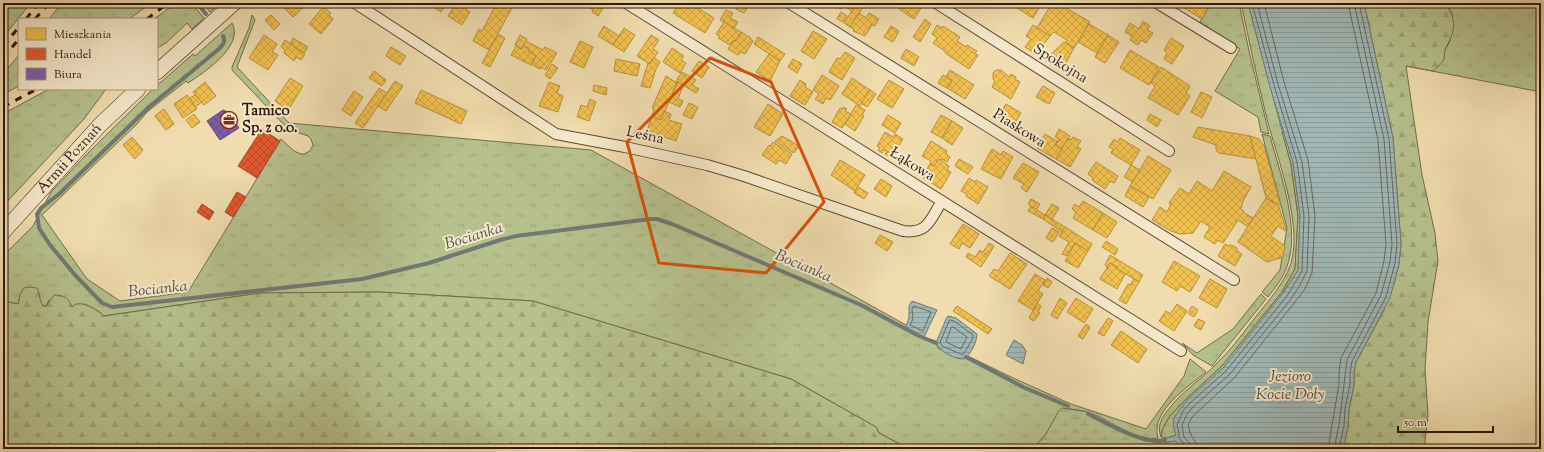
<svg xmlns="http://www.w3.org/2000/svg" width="1544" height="452" viewBox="0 0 1544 452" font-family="'Sorts Mill Goudy',serif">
<defs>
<pattern id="grass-tufts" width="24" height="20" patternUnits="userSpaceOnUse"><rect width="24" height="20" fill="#b6c18d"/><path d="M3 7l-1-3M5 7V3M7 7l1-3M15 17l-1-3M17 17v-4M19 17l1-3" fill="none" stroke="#9da578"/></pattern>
<pattern id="forest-firs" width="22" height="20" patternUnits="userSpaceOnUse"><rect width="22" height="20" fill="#b6c18d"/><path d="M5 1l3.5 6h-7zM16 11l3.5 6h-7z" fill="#9da578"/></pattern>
<pattern id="wetland-marsh" width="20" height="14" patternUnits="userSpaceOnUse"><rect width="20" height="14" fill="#b6c18d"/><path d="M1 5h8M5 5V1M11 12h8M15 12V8" fill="none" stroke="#9da578"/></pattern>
<pattern id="water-rules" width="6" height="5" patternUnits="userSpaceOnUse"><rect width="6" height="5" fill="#a0b8b6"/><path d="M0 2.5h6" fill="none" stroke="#8a9d9b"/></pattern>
<pattern id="homes-cross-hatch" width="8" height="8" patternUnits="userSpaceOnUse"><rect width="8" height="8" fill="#f2c14e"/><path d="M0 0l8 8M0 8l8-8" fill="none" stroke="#d0a543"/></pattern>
<pattern id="shops-cross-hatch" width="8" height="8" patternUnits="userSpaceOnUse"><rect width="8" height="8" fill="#e4572e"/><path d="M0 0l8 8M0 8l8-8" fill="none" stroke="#b94726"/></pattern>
<pattern id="offices-cross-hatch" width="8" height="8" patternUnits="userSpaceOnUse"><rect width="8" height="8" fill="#7b5ea7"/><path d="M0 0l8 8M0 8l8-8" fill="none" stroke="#654d86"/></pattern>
</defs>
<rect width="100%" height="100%" fill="#f0dcae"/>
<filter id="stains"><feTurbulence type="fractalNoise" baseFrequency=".005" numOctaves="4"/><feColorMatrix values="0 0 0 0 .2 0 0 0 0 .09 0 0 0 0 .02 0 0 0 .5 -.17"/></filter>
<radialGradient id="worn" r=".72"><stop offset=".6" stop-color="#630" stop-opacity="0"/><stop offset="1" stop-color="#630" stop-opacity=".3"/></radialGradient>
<g fill="url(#grass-tufts)" stroke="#716c4e">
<polygon points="3,3 31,3 3,37"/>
<polygon points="62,3 151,3 129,19 49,19"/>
<polygon points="176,3 196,3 193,5 204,18 192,29 187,23 166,43 157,48 157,19 154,19"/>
<polygon points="203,3 220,3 210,12"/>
<polygon points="1211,3 1239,3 1249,51 1269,134 1261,132 1258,117 1215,91 1240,49 1200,22"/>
<path d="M1241 3H1248L1291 164 1298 216 1295 269 1282 292 1222 366 1186 399 1170 416 1163 428 1161 437C1157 427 1161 418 1168 410 1181 392 1201 380 1216 364 1229 352 1240 337 1251 323 1264 306 1279 290 1288 271 1307 232 1276 156 1266 115 1257 78 1249 41 1241 3Z"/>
<polygon points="1445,3 1541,3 1541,92 1406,66 1444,59 1444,52 1450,41 1452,13"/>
<path d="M252 15 255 20 237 67 289 123 591 150 906 325C912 334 926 338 936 341L937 346 939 349 966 357 968 356 1011 377 1071 404 1146 429 1184 376 1190 359 1206 372C1188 387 1150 411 1158 438 1137 442 1110 420 1090 413 1082 410 1071 409 1062 408L1046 434 1033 449H909L879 433 876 427 791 379 533 301 379 292 260 293 104 316 98 311 85 304 71 307 49 300 46 306H43L40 301 39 293 18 304 3 301V256L33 226 51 192 87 154 153 89H157V85L161 82 193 54 195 56 232 23C245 46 203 73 188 83L186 81 147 112 137 124 42 215 87 279 120 301 188 292 281 139 294 151 301 154H304L310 151 313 145 311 139 308 136 288 129 232 70V67L249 28Z"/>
<polygon points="19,55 19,86 3,94 3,74"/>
<polygon points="49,89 106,89 84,119 3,206 3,114"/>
<path d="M1262 134 1270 136C1280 174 1302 231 1286 269 1282 279 1275 288 1268 297L1262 292 1280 270 1287 228Z"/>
<polygon points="1261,294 1266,299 1212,366 1193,355 1182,343 1197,353 1233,329"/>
</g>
<g fill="url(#forest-firs)" stroke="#716c4e">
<path d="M1363 3H1445C1458 22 1455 30 1445 50 1444 53 1445 56 1444 59 1442 64 1436 68 1433 71L1406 66 1422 175 1435 233 1438 261 1428 322 1425 369 1428 416 1424 449H1343L1348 427 1349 410 1354 384V373L1356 362 1383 312 1394 284 1399 264 1401 244 1393 138 1366 12Z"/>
<path d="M30 287 37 288C40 294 39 300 43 306H46L54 295C63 295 69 298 72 307 73 306 75 304 77 304 86 302 98 311 104 316L260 293 379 292 533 301 791 379 876 427 879 433 909 449H3V301L18 304 20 294 24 288Z"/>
</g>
<g fill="url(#wetland-marsh)" stroke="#716c4e">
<polygon points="1282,132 1284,132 1293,163 1300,216 1298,270 1283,293 1266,316 1223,368 1211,381 1176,435 1167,438 1161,437 1163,428 1170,416 1186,399 1222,366 1282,292 1295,269 1298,216 1291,164"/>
<polygon points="1062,408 1089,412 1088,415 1145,441 1163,443 1176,441 1183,449 1033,449 1046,434 1058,412"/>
</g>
<g fill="url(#water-rules)" stroke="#727873">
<polygon points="1248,3 1363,3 1366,12 1393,138 1401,244 1399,264 1390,298 1356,362 1354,373 1354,384 1349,410 1348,427 1343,449 1183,449 1176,441 1167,442 1165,440 1167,438 1176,435 1173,425 1174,418 1180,409 1187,400 1223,368 1283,293 1298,270 1300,216 1293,163 1270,87"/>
<polygon points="912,301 937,310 924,337 909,329 906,326 909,318 909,306"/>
<path d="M948 316 956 318 977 334C977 342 971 354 964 359 956 360 939 351 936 343L946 319Z"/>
<polygon points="1014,340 1022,345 1026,351 1023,364 1006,355"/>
</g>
<g fill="url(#homes-cross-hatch)" stroke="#b78e3b">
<polygon points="283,3 308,3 293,17 281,5"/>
<polygon points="426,3 447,3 441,12"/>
<polygon points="456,3 470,12 462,25 448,16"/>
<polygon points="497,3 508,3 513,6 489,50 473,41 479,29 482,31"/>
<polygon points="582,3 598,3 597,4 603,8 598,16 592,12 593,10"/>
<polygon points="640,3 653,3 650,9"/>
<polygon points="679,3 690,3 714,18 705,33 673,13"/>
<polygon points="739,3 750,4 744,13 736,9"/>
<polygon points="837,3 857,3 852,11 843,5 841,9 836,6"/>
<polygon points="857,3 863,7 850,27 844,23"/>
<polygon points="902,3 913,3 921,8 914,19 898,8"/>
<polygon points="987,3 998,3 995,8"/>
<polygon points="1009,3 1042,3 1033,18"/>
<polygon points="1052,3 1062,8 1063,6 1090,22 1074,48 1066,43 1067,40 1054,32 1050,36 1037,28"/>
<polygon points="1083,3 1093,3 1090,7"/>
<polygon points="1176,3 1209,3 1210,4 1202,19"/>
<polygon points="323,7 331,13 329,15 333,19 321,34 309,24"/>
<polygon points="726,10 733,13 730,18 738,22 734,28 720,20"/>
<polygon points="841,12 847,16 843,22 837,19"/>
<polygon points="859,13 866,18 869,13 879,19 875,26 872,25 865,36 853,31 854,29 850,27"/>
<polygon points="271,15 280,24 274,30 265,20"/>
<polygon points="925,19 931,24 920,42 913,37"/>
<polygon points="1143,21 1150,26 1147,30 1153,33 1146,43 1141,40 1138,45 1130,40 1132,36 1125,32 1130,23 1139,29"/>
<polygon points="724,22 741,32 736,41 734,40 730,45 718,38 720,36 716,34"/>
<polygon points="1089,24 1108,35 1097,53 1078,42"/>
<polygon points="937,25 942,28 943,26 960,37 957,41 966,47 967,45 977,51 975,53 978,55 969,69 945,53 946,52 933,43 937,38 932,34"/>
<polygon points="1033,25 1050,36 1036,54 1025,47 1031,39 1026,36"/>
<polygon points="604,26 619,36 613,45 598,36"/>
<polygon points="891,26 899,31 893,42 884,37"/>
<polygon points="624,28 635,35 624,52 613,45"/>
<polygon points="813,31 827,39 814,59 801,51"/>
<polygon points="741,32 751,38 750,39 753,41 745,54 741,52 738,55 728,49 734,40 736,41"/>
<polygon points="498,34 505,38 490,67 482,63"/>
<polygon points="264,35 277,44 272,52 278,55 268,70 249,58"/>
<polygon points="520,35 527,39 526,41 543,50 545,47 557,53 546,70 541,67 540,69 531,64 536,56 528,51 529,49 523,46 522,49 515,45"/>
<polygon points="651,35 659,40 653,49 658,52 650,64 637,56"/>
<polygon points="1108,35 1119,42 1105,63 1095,57"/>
<polygon points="758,37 785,54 780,61 754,44"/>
<polygon points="293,38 308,47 304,53 290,44"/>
<polygon points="1171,38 1184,46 1172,64 1164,59 1167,53 1164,50"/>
<polygon points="285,40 305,54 301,60 296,57 294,61 284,53 285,50 281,47"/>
<polygon points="580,41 593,47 584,68 570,62"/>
<polygon points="1064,42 1074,48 1062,70 1045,60"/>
<polygon points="516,46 522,49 523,46 529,49 528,51 536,56 531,65 511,55"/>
<polygon points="391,47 406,56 400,65 386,56"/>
<polygon points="672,48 684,56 681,60 686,63 680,73 663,62"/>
<polygon points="906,49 919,57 914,66 901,58"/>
<polygon points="1130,50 1159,67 1149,85 1120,68"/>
<polygon points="845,52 855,58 842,80 829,72 837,58 840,59"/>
<polygon points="769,54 780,61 770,81 756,72"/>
<polygon points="654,58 660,62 656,69 650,88 641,86 648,63 650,64"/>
<polygon points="616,59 640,64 637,76 614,71"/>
<polygon points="793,59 802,64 797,73 788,67"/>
<polygon points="699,61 709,67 702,78 692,71"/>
<polygon points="552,64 558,68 550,79 545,75"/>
<polygon points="1161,67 1190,86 1186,93 1190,96 1178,115 1148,98 1155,86 1151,83"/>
<polygon points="950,70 974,85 965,99 947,88 952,81 946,77"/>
<polygon points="996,70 1001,70 1009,77 1011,74 1016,77 1015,79 1020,82 1011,99 992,87 995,81 993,79 993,73"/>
<polygon points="374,71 386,80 382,86 369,78"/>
<polygon points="682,72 696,80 692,85 699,89 696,93 676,81"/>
<polygon points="822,75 839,86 830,100 826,98 823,104 815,99 819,94 813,90"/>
<polygon points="943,75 952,81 947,88 938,83"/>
<polygon points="666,76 677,83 661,120 652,116 654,109 652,108"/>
<polygon points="290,78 303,86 288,110 275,101"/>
<polygon points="852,78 870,90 860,106 842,94"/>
<polygon points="800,80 806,84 805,87 813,92 805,105 790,96"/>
<polygon points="889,80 904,89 892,108 877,99"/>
<polygon points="395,81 403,86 386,111 378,106"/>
<polygon points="205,82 216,96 204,105 193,92"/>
<polygon points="549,82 560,86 557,93 563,96 558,112 539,106"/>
<polygon points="678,82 683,86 678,99 683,101 680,107 669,102"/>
<polygon points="594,85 607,88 606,95 593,91"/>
<polygon points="1043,86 1055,93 1049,104 1036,97"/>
<polygon points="379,88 387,93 363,128 355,123"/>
<polygon points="421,90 467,111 461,124 415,103"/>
<polygon points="870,90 876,94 867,107 861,103"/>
<polygon points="354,91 363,97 351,116 342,110"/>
<polygon points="1201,92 1212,97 1202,118 1191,112"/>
<polygon points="187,95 197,109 183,118 174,104"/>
<polygon points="195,95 202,102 195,107 190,98"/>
<polygon points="590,99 596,102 589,121 577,117 581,105 587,107"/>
<polygon points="689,103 698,107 692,119 683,115"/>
<polygon points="768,104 783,114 770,136 754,127"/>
<polygon points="1006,104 1021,113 1013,126 998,117"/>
<polygon points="856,105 865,110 862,115 864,116 855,131 845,124"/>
<polygon points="843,107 847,109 845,111 851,114 842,128 832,122 840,108 842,109"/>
<polygon points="164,109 174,124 166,130 155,116"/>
<polygon points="664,111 671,114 669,120 682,124 676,141 647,131 652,116 661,120"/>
<polygon points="194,114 200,122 192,128 186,120"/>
<polygon points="1150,114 1161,120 1157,127 1147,120"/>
<polygon points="888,115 901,123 895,133 882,125"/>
<polygon points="941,115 952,121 942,138 931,132"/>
<polygon points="952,121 963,128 952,145 942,138"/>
<polygon points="1198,127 1250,136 1256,159 1219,153 1216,150 1216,145 1193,137"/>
<polygon points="1059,129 1070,136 1062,149 1055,145 1059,139 1055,137"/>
<polygon points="885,132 893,137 895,134 903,139 893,155 890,153 888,156 885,154 887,151 884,150 882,153 878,150 880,148 877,146"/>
<polygon points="1045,134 1057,141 1055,145 1062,149 1056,159 1037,148"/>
<polygon points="782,136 799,146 794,153 775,141"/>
<polygon points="1250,136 1259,139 1264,146 1281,206 1266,198"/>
<polygon points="132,137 143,150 135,159 123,145"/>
<polygon points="1073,137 1081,141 1077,147 1081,149 1070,167 1056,159 1068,138 1071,140"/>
<polygon points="1120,138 1140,150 1131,165 1111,153 1113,149 1109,147 1114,139 1118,142"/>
<polygon points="931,141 947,151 946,154 950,157 947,162 942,159 941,161 939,159 934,166 930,164 931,161 922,156"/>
<polygon points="773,142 792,154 786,164 779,160 776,164 762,155 769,145 770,146"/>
<polygon points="992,149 1001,155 1003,151 1013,157 1001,179 981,169"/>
<polygon points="1148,156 1171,170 1153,199 1130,186"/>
<polygon points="939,159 949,166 947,170 951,172 941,189 922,177 930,164 934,166"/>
<polygon points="959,159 973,167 968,174 955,166"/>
<polygon points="840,160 865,175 855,191 831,175"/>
<polygon points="1096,162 1118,176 1114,183 1110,181 1105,189 1092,180 1093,178 1088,174"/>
<polygon points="1023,163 1039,172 1027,192 1021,188 1024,184 1013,178"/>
<polygon points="1131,165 1140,170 1133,182 1124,177"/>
<polygon points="1224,171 1251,187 1243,201 1241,209 1244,211 1243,212 1253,218 1248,227 1238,220 1223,243 1218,240 1215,244 1204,237 1210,227 1201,221 1193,233 1180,234 1171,231 1152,220 1160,207 1167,212 1171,204 1169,203 1180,188 1189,194 1197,181 1212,191"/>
<polygon points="969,178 975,182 976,180 988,187 978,204 966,196 967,194 961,191"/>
<polygon points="881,179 892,186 886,197 874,189"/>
<polygon points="1130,186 1149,197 1143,207 1125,196"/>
<polygon points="858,187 868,193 864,199 854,193"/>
<polygon points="1266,198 1279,207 1286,229 1285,231 1278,226 1271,236 1285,246 1283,257 1267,262 1238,242"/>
<polygon points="1031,199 1040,204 1036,210 1028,204"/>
<polygon points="1083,201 1103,213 1093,230 1073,218 1076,212 1072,209 1075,204 1079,207"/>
<polygon points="1052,204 1059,208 1052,219 1045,215"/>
<polygon points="1031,206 1045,215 1043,219 1028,211"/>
<polygon points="1103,213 1117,222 1107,238 1093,230"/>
<polygon points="1045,215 1065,227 1062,232 1043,219"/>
<polygon points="963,224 979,234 970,248 962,243 959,249 950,244"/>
<polygon points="1065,227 1092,244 1088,251 1075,243 1068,256 1062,254 1069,242 1059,236"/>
<polygon points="1052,228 1059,232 1053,242 1046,238"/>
<polygon points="880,235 893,242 887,251 875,243"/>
<polygon points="1106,241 1118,249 1115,255 1102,247"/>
<polygon points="989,243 994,246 988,256 983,252"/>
<polygon points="1075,243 1088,251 1078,268 1065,261"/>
<polygon points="1225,244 1229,246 1231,245 1237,248 1237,251 1242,254 1235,266 1218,256"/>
<polygon points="980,250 988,256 981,267 966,257 968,253 975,257"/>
<polygon points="1010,253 1027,264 1010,289 989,276 994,269 998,271"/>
<polygon points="1110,255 1143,275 1139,282 1117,269 1118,267 1110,263 1107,267 1105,265"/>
<polygon points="1174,261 1200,276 1190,292 1180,286 1177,291 1162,282"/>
<polygon points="1110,263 1125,274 1117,289 1100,279"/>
<polygon points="1035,274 1045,280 1038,291 1043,294 1033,310 1018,301"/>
<polygon points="1047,278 1052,282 1048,288 1043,285"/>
<polygon points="1134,279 1139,282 1126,304 1119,300 1128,284 1130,285"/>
<polygon points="1210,279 1227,289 1217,308 1199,298"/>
<polygon points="1060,298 1067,303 1057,319 1051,315"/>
<polygon points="1076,298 1093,309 1084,323 1067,312"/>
<polygon points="1037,303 1041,306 1038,312 1040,313 1034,321 1029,318"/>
<polygon points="1177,304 1187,311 1174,331 1159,321 1166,311 1170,314"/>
<polygon points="957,306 992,329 988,334 953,311"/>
<polygon points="1192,306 1198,310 1194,317 1188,313"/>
<polygon points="1108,318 1113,321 1104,336 1098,333"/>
<polygon points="1198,319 1205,322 1201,330 1194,326"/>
<polygon points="1086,324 1090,327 1083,339 1078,336"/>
<polygon points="1121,331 1147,349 1138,363 1111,345"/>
</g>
<g fill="url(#shops-cross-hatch)" stroke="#ad4424">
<polygon points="262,129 280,141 257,178 238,166"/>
<polygon points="237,192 246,197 233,217 225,212"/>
<polygon points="202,204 214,212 209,220 197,212"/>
</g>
<polygon fill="url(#offices-cross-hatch)" stroke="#634979" points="223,110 228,112 239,128 220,140 207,121"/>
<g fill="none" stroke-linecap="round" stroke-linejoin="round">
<g stroke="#666862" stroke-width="1">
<polygon points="914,306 931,312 923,331 910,325 913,319 912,310"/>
<polygon points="950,320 954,321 973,335 972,340 963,355 942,346 940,343"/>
<polygon points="953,327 967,337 961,349 946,342 951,328"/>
<polyline points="1186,449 1185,445 1179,438 1179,433 1177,425 1183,411 1190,403 1226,371 1269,318 1287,296 1302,271 1304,216 1297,162 1274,85 1252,3"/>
<polyline points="1191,449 1190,444 1184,437 1182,425 1187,414 1193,407 1230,374 1291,299 1300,285 1307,271 1309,216 1302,162 1278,84 1257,3"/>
<polyline points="1197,449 1196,443 1191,435 1188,425 1192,417 1235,377 1295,302 1305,289 1312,273 1315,216 1308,160 1284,82 1264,3"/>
<polyline points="1328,449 1339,384 1339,372 1341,358 1376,293 1384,261 1386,244 1378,140 1348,3"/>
<polyline points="1334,449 1339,425 1347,360 1381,295 1390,262 1392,244 1384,139 1354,3"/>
<polyline points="1339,449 1344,426 1345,409 1350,384 1350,373 1352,361 1386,297 1395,263 1397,244 1389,139 1359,3"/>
</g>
<g stroke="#727873" stroke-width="4">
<polyline points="197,3 206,14"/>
<path d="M223 36C226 42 223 44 220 48L149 107 59 194 41 208 37 214 39 228 50 245 75 275 102 303 112 307 362 279 429 263 500 240 516 236 650 219H657L672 224 861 305 919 336 936 343"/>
<polyline points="966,357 1025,388 1068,406"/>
<path d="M1088 414C1109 424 1142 445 1165 440"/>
</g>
<g stroke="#5d4836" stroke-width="12">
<g id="street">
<path d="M355 3 556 134 625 147 707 165 744 176 903 231C928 234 930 220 942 201"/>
<polyline points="626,3 1181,351"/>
<polyline points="789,3 1234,280"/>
<polyline points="936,3 1169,151"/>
<polyline points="1157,3 1231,48"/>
</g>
</g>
<g stroke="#2c170e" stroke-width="16">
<g id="secondary">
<polyline points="157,72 234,3"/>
<path id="s1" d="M3 232 100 125 138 89"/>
</g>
</g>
<use href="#street" stroke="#f5e8ca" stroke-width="10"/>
<use href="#secondary" stroke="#f5e8ca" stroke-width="15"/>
<g stroke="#2c170e" stroke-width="3" stroke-dasharray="7 7" stroke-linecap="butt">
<polyline points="26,19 39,3"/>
<polyline points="35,19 49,3"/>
<polyline points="147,19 168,3"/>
<polyline points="3,46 19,27"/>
<polyline points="3,58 19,39"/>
<polyline points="3,107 37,89"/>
</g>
</g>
<path fill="none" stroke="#d5520c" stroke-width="3" stroke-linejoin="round" d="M710 58 771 82 824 202 766 273 659 263 627 142Z"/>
<defs>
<g id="office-ring" transform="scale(0.9)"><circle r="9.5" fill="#f5e8ca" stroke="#8f2418" stroke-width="1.5"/><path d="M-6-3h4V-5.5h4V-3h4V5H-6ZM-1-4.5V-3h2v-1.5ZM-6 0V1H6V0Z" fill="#8f2418"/></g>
</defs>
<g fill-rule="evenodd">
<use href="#office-ring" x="229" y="120"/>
</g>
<g text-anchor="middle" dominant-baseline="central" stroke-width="4" stroke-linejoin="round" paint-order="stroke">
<g font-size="15" fill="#2c170e" stroke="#f5e8ca">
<text transform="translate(1060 64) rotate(32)">Spokojna</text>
<text transform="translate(1019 129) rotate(32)">Piaskowa</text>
<text transform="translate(645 136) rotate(12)">Leśna</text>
<text stroke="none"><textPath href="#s1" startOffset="99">Armii Poznań</textPath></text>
<text transform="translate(912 165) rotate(32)">Łąkowa</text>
</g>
<g font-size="15" font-weight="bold" fill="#2c170e" stroke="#f5e8ca" text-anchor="start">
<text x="242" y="111">Tamico<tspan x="242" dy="17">Sp. z o.o.</tspan></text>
</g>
<g font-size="16" font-style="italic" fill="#554f49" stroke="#f5e8ca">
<text transform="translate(474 237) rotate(-17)">Bocianka</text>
<text transform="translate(803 267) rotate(23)">Bocianka</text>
<text transform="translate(158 290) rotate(-6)">Bocianka</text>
<text x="1290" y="377">Jezioro<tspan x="1290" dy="18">Kocie Doły</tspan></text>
</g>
</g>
<rect width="1544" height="452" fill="none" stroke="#f0dcae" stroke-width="16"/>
<rect x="4" y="4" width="1536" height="444" fill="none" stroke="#2c170e" stroke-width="2"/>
<rect x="8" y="8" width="1528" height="436" fill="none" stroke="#2c170e"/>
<rect x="18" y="18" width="140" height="72" fill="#f5e8ca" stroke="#a5947f"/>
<rect x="26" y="28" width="20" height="12" fill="#f2c14e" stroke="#a5947f"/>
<text x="54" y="38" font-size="12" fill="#2c170e">Mieszkania</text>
<rect x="26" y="48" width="20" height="12" fill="#e4572e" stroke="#a5947f"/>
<text x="54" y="58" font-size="12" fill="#2c170e">Handel</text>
<rect x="26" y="68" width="20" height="12" fill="#7b5ea7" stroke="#a5947f"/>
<text x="54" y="78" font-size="12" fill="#2c170e">Biura</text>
<path d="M1398 426v6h95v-6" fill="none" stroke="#2c170e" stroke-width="2"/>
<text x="1404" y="426" font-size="12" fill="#2c170e" stroke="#f5e8ca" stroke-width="3" paint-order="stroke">50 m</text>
<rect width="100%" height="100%" filter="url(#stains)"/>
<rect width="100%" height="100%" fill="url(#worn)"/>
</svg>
